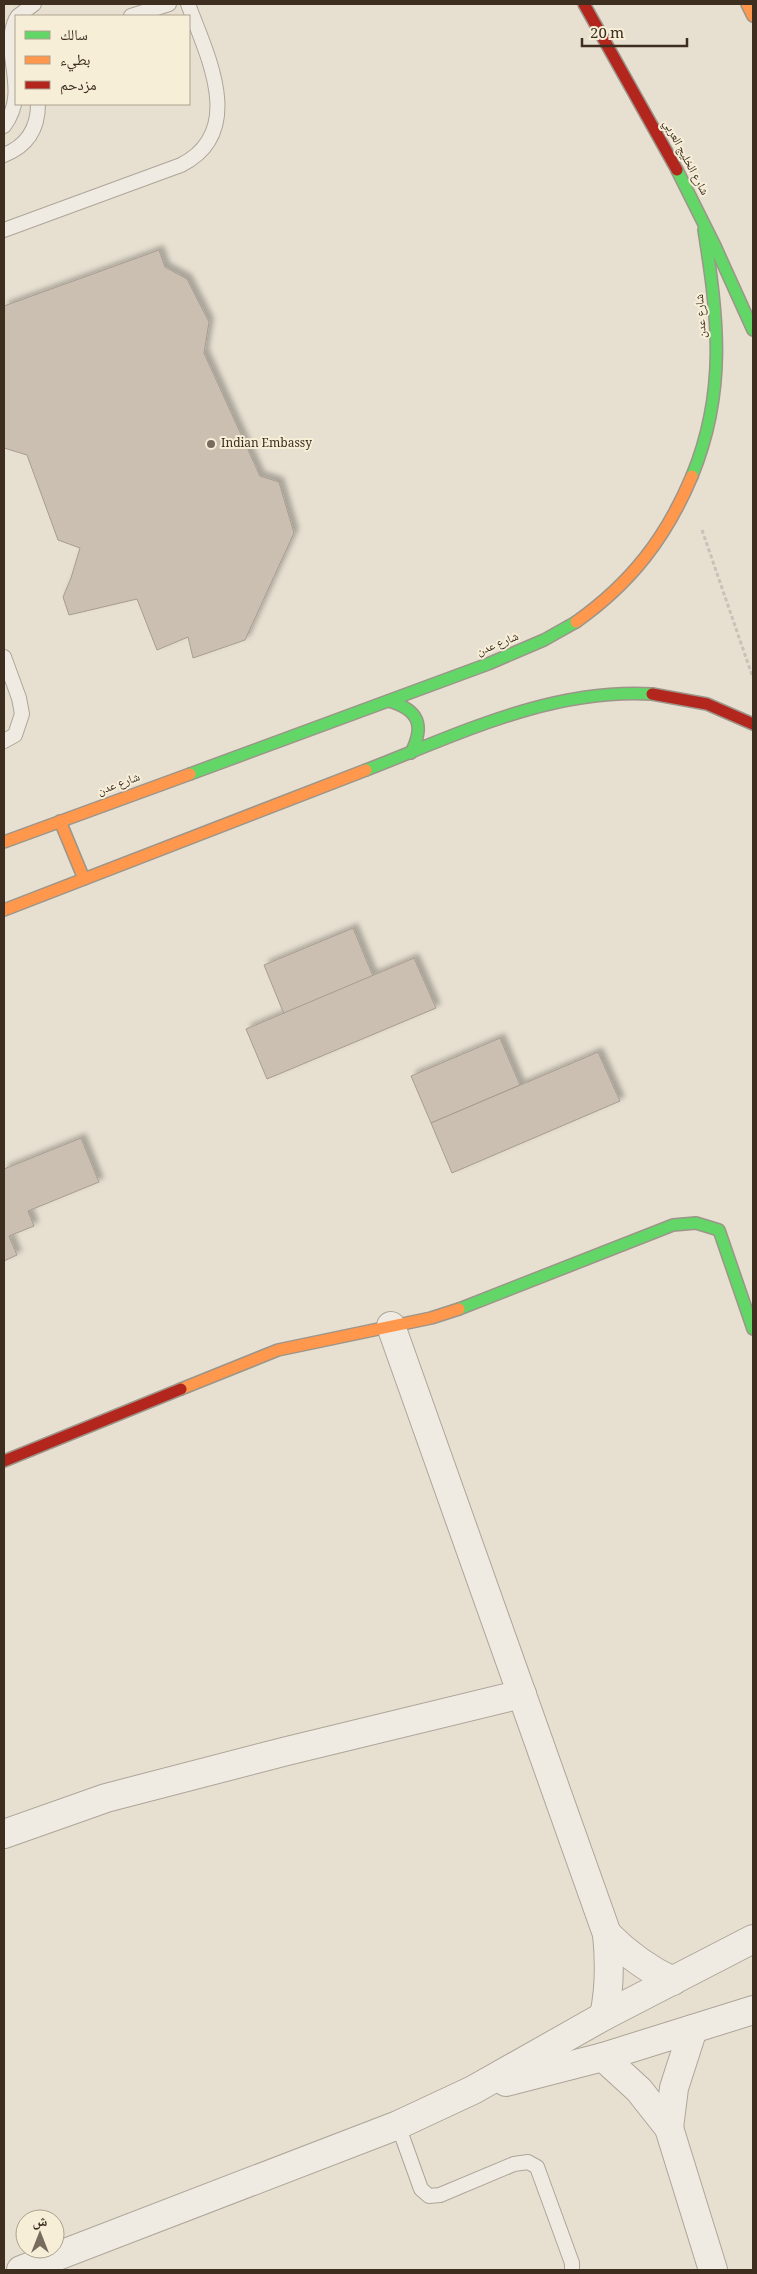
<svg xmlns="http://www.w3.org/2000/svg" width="757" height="2274" viewBox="0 0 757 2274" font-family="Georgia,'Noto Naskh Arabic',serif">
<defs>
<filter id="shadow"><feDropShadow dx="4.5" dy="-4.5" stdDeviation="2.5" flood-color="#0004"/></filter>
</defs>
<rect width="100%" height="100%" fill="#e7e0d1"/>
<g fill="#cbbfb2" stroke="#a89c90" filter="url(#shadow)">
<polygon points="159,250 165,267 187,279 209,322 204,353 260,476 279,482 294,533 245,640 193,658 188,637 157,650 137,599 69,615 63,597 71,578 80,548 58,540 27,455 4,448 4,306"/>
<polygon points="353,928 373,976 284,1014 264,965"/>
<polygon points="414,958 436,1008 267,1079 246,1029"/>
<polygon points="500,1038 520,1085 431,1123 411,1076"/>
<polygon points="598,1052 620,1101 452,1173 431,1123"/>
<polygon points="81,1138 99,1182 28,1211 34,1226 9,1236 17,1255 4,1261 4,1169"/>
</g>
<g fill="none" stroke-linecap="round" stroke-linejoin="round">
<g stroke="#ada599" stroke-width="16">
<g id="lane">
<polyline points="18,16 34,4"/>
<polyline points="131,16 169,4"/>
<path d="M4 126C31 90 0 53 16 19"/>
<path d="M4 155C27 146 38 129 38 104"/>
<path d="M4 230 181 165C247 132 207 55 188 4"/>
<polyline points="4,657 19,698 22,714 15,735 4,741"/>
<polyline points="398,2125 421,2189 429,2196 440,2195 514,2164 528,2162 537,2167 572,2263 572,2270"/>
</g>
</g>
<g stroke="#ada599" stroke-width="30">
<g id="street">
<path d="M391 1326 607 1934C610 1963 610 1988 604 2016"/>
<polyline points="4,1834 106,1798 287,1751 522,1694"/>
<path d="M607 1934C627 1954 647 1969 673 1981"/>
<polyline points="603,2057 639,2090 669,2128 713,2270"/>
<polyline points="506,2082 603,2057 753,2010"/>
<polyline points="669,2128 674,2088 693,2029"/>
<polyline points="21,2270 398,2125 473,2090 604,2016 753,1939"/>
</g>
</g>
<g stroke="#9c958a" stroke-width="14">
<g id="fast">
<polyline points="677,170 715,246 753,330"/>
<path d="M692 476C727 391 718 317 704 230"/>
<path d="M389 701C419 710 425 725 411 753"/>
<path d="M366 770C459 734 551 688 652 694"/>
<polyline points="190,774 488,664 544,640 576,622"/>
<polyline points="459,1309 673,1225 696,1223 719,1230 753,1329"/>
</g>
</g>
<g stroke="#9c958a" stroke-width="14">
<g id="slow">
<polyline points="747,4 753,16"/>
<path d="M576 622C631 583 666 538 692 476"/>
<polyline points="60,821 84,879"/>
<polyline points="4,842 190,774"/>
<polyline points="4,910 366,770"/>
<polyline points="181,1389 278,1350 431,1318 459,1309"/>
</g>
</g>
<g stroke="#9c958a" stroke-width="14">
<g id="jam">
<polyline points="584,4 677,170"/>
<polyline points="652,694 707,704 753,724"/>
<polyline points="4,1461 181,1389"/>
</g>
</g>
<polyline stroke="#c8c2b9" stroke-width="3" stroke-dasharray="4 2.5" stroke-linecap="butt" points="702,530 753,678"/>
<use href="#lane" stroke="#efebe3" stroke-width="14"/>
<use href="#street" stroke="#efebe3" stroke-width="28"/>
<use href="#fast" stroke="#63d668" stroke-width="11"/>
<use href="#slow" stroke="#ff974d" stroke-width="11"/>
<use href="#jam" stroke="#b3261e" stroke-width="11"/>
</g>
<circle fill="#786c5e" stroke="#f7eed8" stroke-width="2" cx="211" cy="444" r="5"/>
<g text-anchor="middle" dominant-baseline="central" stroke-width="4" stroke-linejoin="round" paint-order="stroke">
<g font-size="12" fill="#3d2e20" stroke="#f7eed8">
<text transform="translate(685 158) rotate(62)">شارع الخليج العربي</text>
<text transform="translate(702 316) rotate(-94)">شارع عدن</text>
<text transform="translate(498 645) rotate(-22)">شارع عدن</text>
<text transform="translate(119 785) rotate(-20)">شارع عدن</text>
</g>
<g font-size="12" fill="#3d2e20" stroke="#f7eed8" text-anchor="start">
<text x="221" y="444">Indian Embassy</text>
</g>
</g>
<rect width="757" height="2274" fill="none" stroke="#3d2e20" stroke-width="10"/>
<rect x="15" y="15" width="175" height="90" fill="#f7eed8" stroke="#ada18e"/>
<rect x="25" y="31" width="25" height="8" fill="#63d668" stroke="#ada18e"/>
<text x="60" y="40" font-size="15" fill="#3d2e20">سالك</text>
<rect x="25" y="56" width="25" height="8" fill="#ff974d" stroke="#ada18e"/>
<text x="60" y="65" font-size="15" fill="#3d2e20">بطيء</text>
<rect x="25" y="81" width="25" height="8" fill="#b3261e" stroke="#ada18e"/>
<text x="60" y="90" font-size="15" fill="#3d2e20">مزدحم</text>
<g transform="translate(40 2234)"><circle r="24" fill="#f7eed8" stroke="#ada18e"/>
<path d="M0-4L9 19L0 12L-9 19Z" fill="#786c5e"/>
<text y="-8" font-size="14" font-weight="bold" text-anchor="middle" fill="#3d2e20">ش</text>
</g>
<path d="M582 38v8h105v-8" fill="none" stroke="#3d2e20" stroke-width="2.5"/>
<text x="590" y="38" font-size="15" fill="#3d2e20" stroke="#f7eed8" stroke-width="4" paint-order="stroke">20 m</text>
</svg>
